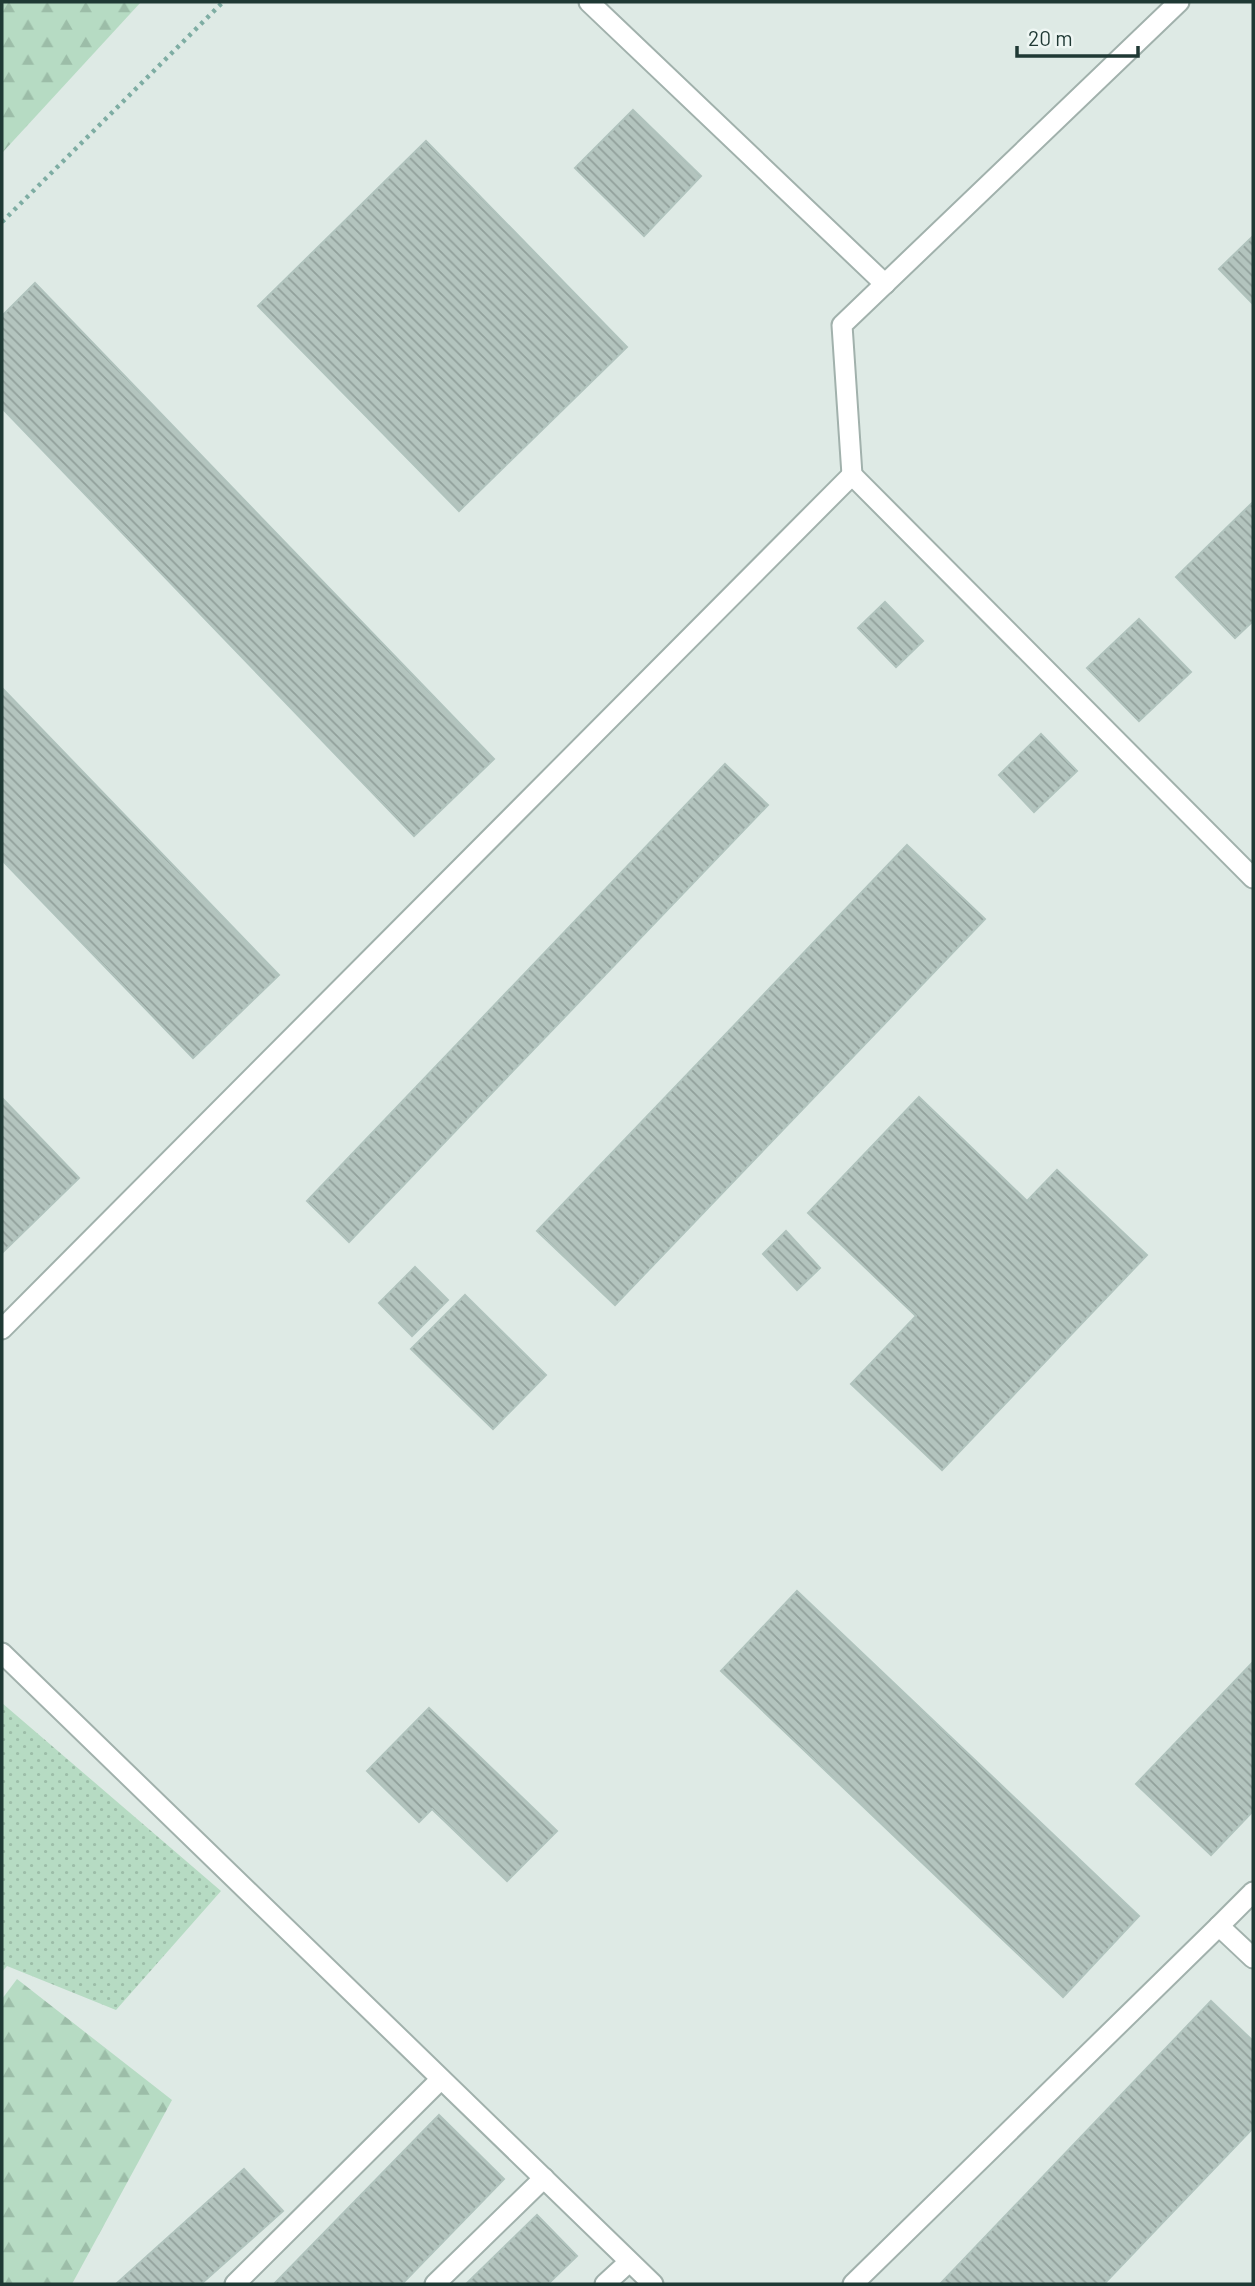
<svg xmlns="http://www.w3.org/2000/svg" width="1255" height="2286" viewBox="0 0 1255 2286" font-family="Barlow,sans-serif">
<defs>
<pattern id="forest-firs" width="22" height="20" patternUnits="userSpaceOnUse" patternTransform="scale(1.75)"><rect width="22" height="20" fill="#b6dbc3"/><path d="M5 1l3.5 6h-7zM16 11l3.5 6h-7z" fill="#9cbda8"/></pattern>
<pattern id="garden-dots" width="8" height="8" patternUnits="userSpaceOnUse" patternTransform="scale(1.75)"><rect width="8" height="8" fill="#b6dbc3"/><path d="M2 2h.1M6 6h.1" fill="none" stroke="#9cbda8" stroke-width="1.8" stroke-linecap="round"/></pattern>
<pattern id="building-back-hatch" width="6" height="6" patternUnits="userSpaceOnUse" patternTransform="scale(1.75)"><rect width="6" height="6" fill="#b3c4be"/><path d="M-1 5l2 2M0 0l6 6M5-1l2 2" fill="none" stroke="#91a09b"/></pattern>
</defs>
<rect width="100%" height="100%" fill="#deeae5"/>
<g fill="url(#forest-firs)">
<polygon points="2,2 141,2 2,153"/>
<polygon points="17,1979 172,2100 72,2284 2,2284 2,1999"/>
</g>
<polygon fill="url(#garden-dots)" points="2,1703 221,1891 116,2010 7,1966 2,1972"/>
<g fill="url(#building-back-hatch)" stroke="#b0c3bd" stroke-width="2">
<polygon points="633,110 701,176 644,236 575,168"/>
<polygon points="426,141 627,347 459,511 258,306"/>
<polygon points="1253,236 1253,304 1219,269"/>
<polygon points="35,283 494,759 414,836 2,408 2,316"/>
<polygon points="1253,502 1253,621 1235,638 1176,577"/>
<polygon points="885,602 923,641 896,667 858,628"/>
<polygon points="1139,619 1191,672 1139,721 1087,668"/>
<polygon points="2,688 279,975 193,1058 2,860"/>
<polygon points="1041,734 1077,771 1034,812 999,775"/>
<polygon points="725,764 768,805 349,1242 307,1201"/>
<polygon points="907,845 985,919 615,1305 537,1231"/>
<polygon points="919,1097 1027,1201 1057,1170 1147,1255 942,1470 851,1384 916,1316 808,1213"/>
<polygon points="2,1098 79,1178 2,1253"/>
<polygon points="786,1231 820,1268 797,1290 763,1254"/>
<polygon points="415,1267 448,1300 412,1336 379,1303"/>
<polygon points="465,1295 546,1375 493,1429 411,1349"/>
<polygon points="797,1591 1139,1916 1063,1997 721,1671"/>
<polygon points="1253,1662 1253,1811 1211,1855 1136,1784"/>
<polygon points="429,1708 557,1831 507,1881 432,1809 419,1822 367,1771"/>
<polygon points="1211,2001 1253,2041 1253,2128 1104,2284 940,2284"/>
<polygon points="439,2115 504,2179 402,2284 274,2284"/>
<polygon points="244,2169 283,2211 201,2284 116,2284"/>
<polygon points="537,2215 577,2256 548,2284 466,2284"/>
</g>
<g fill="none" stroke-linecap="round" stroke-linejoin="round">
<g stroke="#a1b1ac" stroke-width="23">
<g id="service">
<polyline points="589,2 885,284"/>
<polyline points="852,475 842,325 1179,2"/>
<polyline points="2,1329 852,475 1253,878"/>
<polyline points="2,1653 653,2284"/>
<polyline points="1219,1926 1253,1892"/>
<polyline points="235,2284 441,2079"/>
<polyline points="435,2284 544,2178"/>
<polyline points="605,2284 629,2262"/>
<polyline points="853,2284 1219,1926 1253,1958"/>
</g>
</g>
<polyline stroke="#7eada3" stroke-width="4.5" stroke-dasharray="3.5 5" stroke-linecap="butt" points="2,222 223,2"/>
<use href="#service" stroke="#fff" stroke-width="19"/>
</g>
<rect width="1255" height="2286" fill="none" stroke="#1f3934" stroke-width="7"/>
<path d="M1017 46v10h121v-10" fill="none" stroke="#1f3934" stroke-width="3.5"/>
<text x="1028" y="46" font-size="21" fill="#1f3934" stroke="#eef6f3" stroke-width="5" paint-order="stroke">20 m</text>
</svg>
